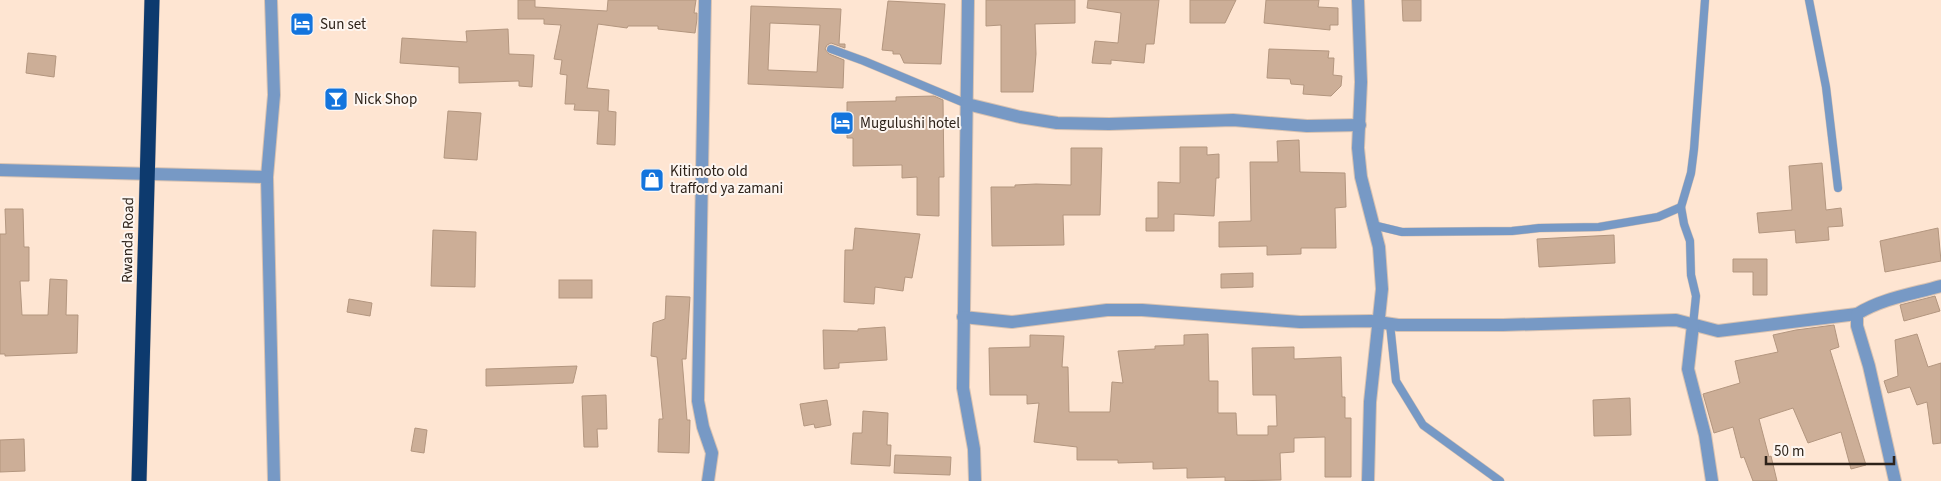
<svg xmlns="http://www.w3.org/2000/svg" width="1941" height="481" viewBox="0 0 1941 481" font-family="'Source Sans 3',sans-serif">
<rect width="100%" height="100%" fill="#fee5d2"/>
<g fill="#ccae97" stroke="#b3967f" fill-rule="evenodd">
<polygon points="518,0 535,0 535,7 607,11 608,0 696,0 694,13 697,13 697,19 695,33 658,29 658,26 628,26 627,28 598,24 587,88 609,90 608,111 616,112 615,145 597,144 599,111 574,110 575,104 565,104 567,75 560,74 562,60 554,59 561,25 544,24 544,19 518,19"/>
<polygon points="986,0 1075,0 1075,23 1035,24 1036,54 1033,92 1001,92 1001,25 986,26"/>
<polygon points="1088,0 1159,0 1154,44 1146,44 1144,63 1111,60 1111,64 1092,63 1095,41 1118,43 1121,13 1087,8"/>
<polygon points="1190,0 1236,0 1225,23 1190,23"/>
<polygon points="1266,0 1319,0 1318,7 1338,8 1338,25 1330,25 1330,30 1264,23"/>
<polygon points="1402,0 1421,0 1421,21 1403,21"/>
<polygon points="888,1 945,4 941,64 904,63 900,54 893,54 893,51 882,50"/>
<path d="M751 6 841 9 839 44H845V48L831 43 827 45 825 49 829 54 844 60 843 88 748 84ZM770 23 820 25 817 72 768 70Z"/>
<polygon points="508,29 509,54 534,55 532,87 519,86 519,81 459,83 459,67 400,63 402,38 467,42 466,31"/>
<polygon points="1269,49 1329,51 1328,58 1334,58 1333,75 1342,76 1341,86 1331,96 1303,94 1304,85 1291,84 1290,79 1267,78"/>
<polygon points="28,53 56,56 54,77 26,73"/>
<polygon points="934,96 943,100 944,177 939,177 939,216 917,215 917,177 902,178 902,165 853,166 853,138 847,138 847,102 896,101 896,97"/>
<polygon points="448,111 481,113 477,160 444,158"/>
<polygon points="1299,140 1300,172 1345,173 1346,207 1335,208 1336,248 1301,248 1301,254 1267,255 1267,246 1219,247 1219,222 1251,221 1250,162 1278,162 1277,141"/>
<polygon points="1180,147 1207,147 1207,155 1219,154 1219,178 1216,178 1214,216 1174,214 1174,231 1146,231 1146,218 1158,218 1158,182 1180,183"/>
<polygon points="1071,148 1102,148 1100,215 1063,215 1064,245 992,246 991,187 1015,187 1015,185 1036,184 1071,185"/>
<polygon points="1822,163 1826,210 1841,208 1843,226 1828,227 1829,240 1796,243 1795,230 1759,233 1757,213 1792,210 1789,166"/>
<polygon points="5,209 23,209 24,247 29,247 29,281 20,281 22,315 48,315 50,279 67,280 66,315 78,315 77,353 5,356 5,354 0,354 0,234 6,234"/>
<polygon points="855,228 920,234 912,278 905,277 903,291 875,287 874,304 844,302 845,250 853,250"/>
<polygon points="1938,228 1941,261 1885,272 1880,241"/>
<polygon points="433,230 476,232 475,287 431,286"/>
<polygon points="1614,235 1615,263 1539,267 1537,239"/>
<polygon points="1733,259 1767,259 1767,295 1753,295 1753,272 1733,272"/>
<polygon points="1253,273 1253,287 1221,288 1221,274"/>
<rect x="559" y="280" width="33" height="18"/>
<polygon points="666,296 690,297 686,359 682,359 687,420 690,420 689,453 658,452 659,419 663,419 657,357 651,356 653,323 665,319"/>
<polygon points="1935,296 1940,311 1904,321 1900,305"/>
<polygon points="349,299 372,303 370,316 347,312"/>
<polygon points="1834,325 1839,347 1830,350 1866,465 1851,469 1841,432 1808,443 1793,408 1759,419 1769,457 1771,456 1777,481 1753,481 1744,457 1741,458 1733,427 1714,433 1703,394 1740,383 1735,361 1778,352 1773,335 1796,330"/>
<polygon points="885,327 887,360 839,363 839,368 824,369 823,330 858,331 858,329"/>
<polygon points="1208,334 1209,381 1218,381 1218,413 1236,413 1237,435 1268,435 1268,426 1277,426 1276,395 1253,395 1252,348 1294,347 1294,359 1341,357 1342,397 1345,397 1345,418 1351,418 1351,477 1325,477 1325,437 1294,438 1294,452 1280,453 1281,480 1225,481 1225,477 1187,478 1187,468 1153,469 1153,462 1118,463 1118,460 1077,460 1077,447 1034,442 1039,403 1027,404 1027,395 990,395 989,348 1030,347 1030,335 1064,336 1062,367 1068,367 1069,412 1110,412 1112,382 1123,383 1118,351 1155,349 1155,346 1184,345 1184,335"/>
<polygon points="1917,334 1928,367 1941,363 1941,443 1933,444 1927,402 1917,405 1910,387 1888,393 1884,381 1898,376 1895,340"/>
<polygon points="577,366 573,383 486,386 486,369"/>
<polygon points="606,395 607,429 597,429 598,447 584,447 582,396"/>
<polygon points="1630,398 1631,435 1594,436 1593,400"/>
<polygon points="827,400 831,425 815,428 814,424 804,426 800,404"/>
<polygon points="863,411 888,413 887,445 891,445 890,466 851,464 853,433 862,433"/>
<polygon points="415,428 427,430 424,453 411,451"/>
<polygon points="24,439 25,471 0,472 0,440"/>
<polygon points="895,455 951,457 950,475 894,473"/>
</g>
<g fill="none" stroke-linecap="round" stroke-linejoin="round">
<g stroke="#d8c2b1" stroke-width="9">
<g id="lane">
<polyline points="1809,0 1826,87 1838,188"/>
<polyline points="831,49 864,61 967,104"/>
<polyline points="1373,225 1402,232 1512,231 1539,228 1599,227 1658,217 1681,207"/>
<polyline points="1390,324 1396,381 1423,425 1500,481"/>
<polyline points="1693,325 1696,296 1691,275 1690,241 1684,224 1681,207 1691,173 1694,149 1705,0"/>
</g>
</g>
<g stroke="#d8c2b1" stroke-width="14">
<g id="street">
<polyline points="271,0 274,95 267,177 274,481"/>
<polyline points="705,0 698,401 703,427 712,453 708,481"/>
<polyline points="968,0 963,388 974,449 975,481"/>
<polyline points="1358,0 1361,82 1358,148 1361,177 1379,247 1382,289 1370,402 1368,481"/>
<polyline points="967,104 1020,117 1057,123 1109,124 1233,120 1307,126 1360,125"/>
<polyline points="0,170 267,177"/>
<polyline points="963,317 1012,322 1107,310 1142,310 1300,322 1371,321 1398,325 1503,325 1676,320 1718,331 1857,314"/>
<polyline points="1693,325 1688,369 1705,435 1712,481"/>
<path d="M1895 481 1869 366 1857 326V314C1883 298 1913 294 1941 286"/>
</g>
</g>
<g stroke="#d8c2b1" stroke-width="16">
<polyline id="highway" points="139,481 152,0"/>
</g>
<use href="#lane" stroke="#7799c5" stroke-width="8"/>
<use href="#street" stroke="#7799c5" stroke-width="12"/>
<use href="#highway" stroke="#0d3a6e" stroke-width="15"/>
</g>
<defs>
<g id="hotel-square" transform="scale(1.25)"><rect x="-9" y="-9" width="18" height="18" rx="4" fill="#1374dd" stroke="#fdf6f1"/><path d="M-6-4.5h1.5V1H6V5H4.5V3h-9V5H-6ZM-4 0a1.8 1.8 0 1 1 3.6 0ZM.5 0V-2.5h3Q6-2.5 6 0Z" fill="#fff"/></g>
<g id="bar-square" transform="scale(1.25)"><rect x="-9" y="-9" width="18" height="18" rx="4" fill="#1374dd" stroke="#fdf6f1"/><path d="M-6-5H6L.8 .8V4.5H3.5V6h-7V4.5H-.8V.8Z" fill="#fff"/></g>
<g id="shop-square" transform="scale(1.25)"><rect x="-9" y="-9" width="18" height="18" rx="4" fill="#1374dd" stroke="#fdf6f1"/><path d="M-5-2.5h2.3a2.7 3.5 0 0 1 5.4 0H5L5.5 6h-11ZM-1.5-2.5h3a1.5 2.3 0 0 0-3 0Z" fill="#fff"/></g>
</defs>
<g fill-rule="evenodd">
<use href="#hotel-square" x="302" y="24"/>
<use href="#bar-square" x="336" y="99"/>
<use href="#hotel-square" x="842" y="123"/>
<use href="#shop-square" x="652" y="180"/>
</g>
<g text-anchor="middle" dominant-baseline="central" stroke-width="4" stroke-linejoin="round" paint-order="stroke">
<g font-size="15" fill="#2d2219" stroke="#fdf6f1" text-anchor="start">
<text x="320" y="24">Sun set</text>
<text x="354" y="99">Nick Shop</text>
<text x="860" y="123">Mugulushi hotel</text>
<text x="670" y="171">Kitimoto old<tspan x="670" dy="17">trafford ya zamani</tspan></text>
</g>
<g font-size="15" fill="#2d2219" stroke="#fdf6f1">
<text transform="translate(128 240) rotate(-89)">Rwanda Road</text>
</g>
</g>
<path d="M1766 456v8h128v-8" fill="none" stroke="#2d2219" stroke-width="2.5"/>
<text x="1774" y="456" font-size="15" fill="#2d2219" stroke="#fdf6f1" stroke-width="4" paint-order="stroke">50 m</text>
</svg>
